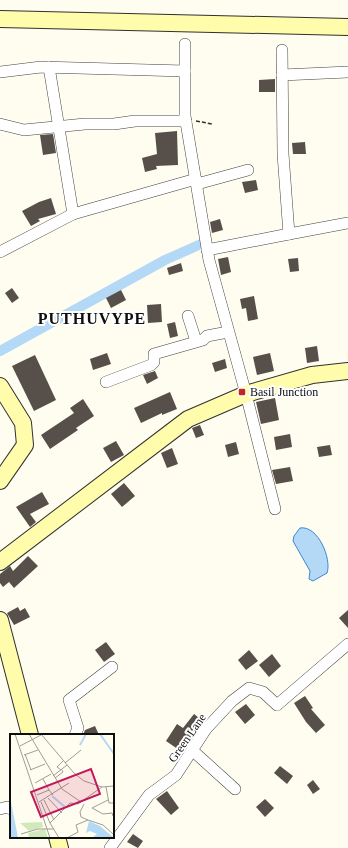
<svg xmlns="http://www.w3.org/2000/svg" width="348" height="848" viewBox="0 0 348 848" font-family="Georgia,serif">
<rect width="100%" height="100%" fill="#fffdf0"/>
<path fill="#b3d9f7" stroke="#3989d0" d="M300 528C318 525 332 559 327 573L313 581 309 579 310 571 293 541 294 536Z"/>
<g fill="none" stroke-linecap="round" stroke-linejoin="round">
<polyline stroke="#b3d9f7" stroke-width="10" points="0,351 165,260 201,244"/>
</g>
<g fill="#57504a">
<polygon points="275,79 275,92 259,92 259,80"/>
<polygon points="177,131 178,165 156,166 157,169 145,172 142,158 157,154 155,133"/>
<polygon points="53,134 56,153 43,155 40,135"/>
<polygon points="305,142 306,154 293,154 292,143"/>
<polygon points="256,180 258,190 245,193 242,182"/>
<polygon points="51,198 56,214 38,219 40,221 31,226 22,211 39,202"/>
<polygon points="220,219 223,230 212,233 210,222"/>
<polygon points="228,257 231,272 221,275 218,259"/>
<polygon points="298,258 299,271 290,272 288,259"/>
<polygon points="181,263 183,271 169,275 167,268"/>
<polygon points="12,288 19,298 12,303 5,293"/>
<polygon points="121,290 126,300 111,308 106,298"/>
<polygon points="254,296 258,319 248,321 246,308 242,309 240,299"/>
<polygon points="161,304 162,322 148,323 147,305"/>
<polygon points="175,322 178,336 170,338 167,324"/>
<polygon points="317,346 319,361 307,363 305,348"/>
<polygon points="107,353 111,364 93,370 90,359"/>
<polygon points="270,353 274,371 257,375 253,357"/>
<polygon points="35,355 56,400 34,411 12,366"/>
<polygon points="225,359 227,368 215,372 212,363"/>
<polygon points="155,371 158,378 147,384 143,375"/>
<polygon points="170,392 177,409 162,415 162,413 141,423 134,408"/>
<polygon points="275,398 279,420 261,424 256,402"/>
<polygon points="83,399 94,416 76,428 78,430 50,449 41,435 74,413 70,408"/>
<polygon points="200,425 204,435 196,438 192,428"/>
<polygon points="290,434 292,447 276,450 274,437"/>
<polygon points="116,441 124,455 111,462 103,448"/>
<polygon points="236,442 239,454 228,457 225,445"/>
<polygon points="330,445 332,455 319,457 317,447"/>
<polygon points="172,448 178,464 167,468 161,453"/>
<polygon points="290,467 293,481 276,484 272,470"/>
<polygon points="124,483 135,496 122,507 111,494"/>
<polygon points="42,492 49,504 30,514 36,522 30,527 16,507"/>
<polygon points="28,556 38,566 14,588 9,582 3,587 0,583 0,574 10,566 13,571"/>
<polygon points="18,607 20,611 25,608 30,617 14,625 7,613"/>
<polygon points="348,610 348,628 339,618"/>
<polygon points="106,642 115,654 104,662 95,650"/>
<polygon points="249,650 258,661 246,670 238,660"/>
<polygon points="272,654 281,666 269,677 259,665"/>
<polygon points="305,696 313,708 311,709 325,725 316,733 306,722 294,703"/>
<polygon points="246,704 255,715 245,724 235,712"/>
<polygon points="194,714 203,721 182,752 166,741 177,724 183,728"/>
<polygon points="95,726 99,735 83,735 85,730"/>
<polygon points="280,766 293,776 287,784 274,773"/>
<polygon points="313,780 320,789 313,794 307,785"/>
<polygon points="167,791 179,808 171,815 156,799"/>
<polygon points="265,799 274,808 265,817 256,807"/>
<polygon points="133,834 143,841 138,848 127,842"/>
</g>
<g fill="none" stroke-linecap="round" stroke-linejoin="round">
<g stroke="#414141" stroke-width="12">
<g id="street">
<polyline points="185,44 185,116 209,260 246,394 275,509"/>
<polyline points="49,67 73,214"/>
<polyline points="0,72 41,67 185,71"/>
<polyline points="282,75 348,72"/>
<polyline points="0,124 24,130 85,124 114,124 135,121 186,121"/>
<polyline points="197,184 248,170"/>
<polyline points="289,234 348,223"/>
<polyline points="207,250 289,234 283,154 282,50"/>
<polyline points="0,252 73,214 196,179"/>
<polyline points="188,316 196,341"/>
<polyline points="106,382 151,365 154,362 154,354 203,340 207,336 228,332"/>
<polyline points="75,735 78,728 69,700 112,667"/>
<polyline points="192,750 235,789"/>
<polyline points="0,809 7,807 11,809"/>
<polyline points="110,848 149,795 176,775 206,729 232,701 249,688 263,692 277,705 348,644"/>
</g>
</g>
<g stroke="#303030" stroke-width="18">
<g id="secondary">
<polyline points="0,19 348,27"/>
<polyline points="0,386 23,423 25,445 0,481"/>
<polyline points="0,562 188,419 246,394 312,375 348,371"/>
<polyline points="0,620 30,735"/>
<polyline points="57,837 60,848"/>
</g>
</g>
<polyline stroke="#303030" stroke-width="1.5" stroke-dasharray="4 2" stroke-linecap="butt" points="196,121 212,124"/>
<use href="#street" stroke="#fff" stroke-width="11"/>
<use href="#secondary" stroke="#fffcab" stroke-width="16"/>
</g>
<rect fill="#c22723" stroke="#fff" stroke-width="1.5" x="238" y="388" width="8" height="8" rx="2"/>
<g text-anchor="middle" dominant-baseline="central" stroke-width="4" stroke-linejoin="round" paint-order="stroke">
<g font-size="12" fill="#0e0e0e" stroke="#fff" text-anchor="start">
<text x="250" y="392">Basil Junction</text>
</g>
<g font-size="12" fill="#0e0e0e" stroke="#fff">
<text transform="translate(187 738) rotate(-55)">Green Lane</text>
</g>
<g font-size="16" font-weight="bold" letter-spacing="1" fill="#0e0e0e" stroke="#fff">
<text x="92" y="318">PUTHUVYPE</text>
</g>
</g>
<g transform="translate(10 734)">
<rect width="104" height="104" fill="#fffdf0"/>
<path d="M32 88 33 93 19 97 10 89ZM35 95 38 104H19L18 99Z" fill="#cfeab8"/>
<path d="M0 64 5 88 8 104H0ZM79 87 90 92 104 104H82L87 100 80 97 76 99Z" fill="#b3d9f7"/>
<path fill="none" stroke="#b3d9f7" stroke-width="2" d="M90 0 104 20M70 11 76 0M42 62 55 73"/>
<path fill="none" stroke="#9f9d96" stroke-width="1" d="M5 0 40 104M19 0 52 55 71 68M31 0 64 39 74 47 92 53M10 12 31 1M15 20 21 36M14 21 28 16M55 29 71 16M20 36 35 30M51 36 47 33 53 27M43 42 57 31M45 44 53 38 52 36M33 45 39 56M25 49 41 40M96 53 99 69H104M27 61 39 56 43 61M38 64 52 79M34 66 44 86M98 66 82 74 93 80 102 79 103 82M29 68 59 49M31 68 40 89M74 70 70 78 71 83 78 86M11 100 28 95H44M49 104 40 89 60 69 68 70 92 53 104 52M57 104 68 98 66 91 78 86 93 91 104 101"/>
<path fill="#c2185b" fill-opacity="0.15" stroke="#c2185b" stroke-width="2" d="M81 35 90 60 31 83 21 58Z"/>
<rect width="104" height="104" fill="none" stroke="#0e0e0e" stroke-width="2"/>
</g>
</svg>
